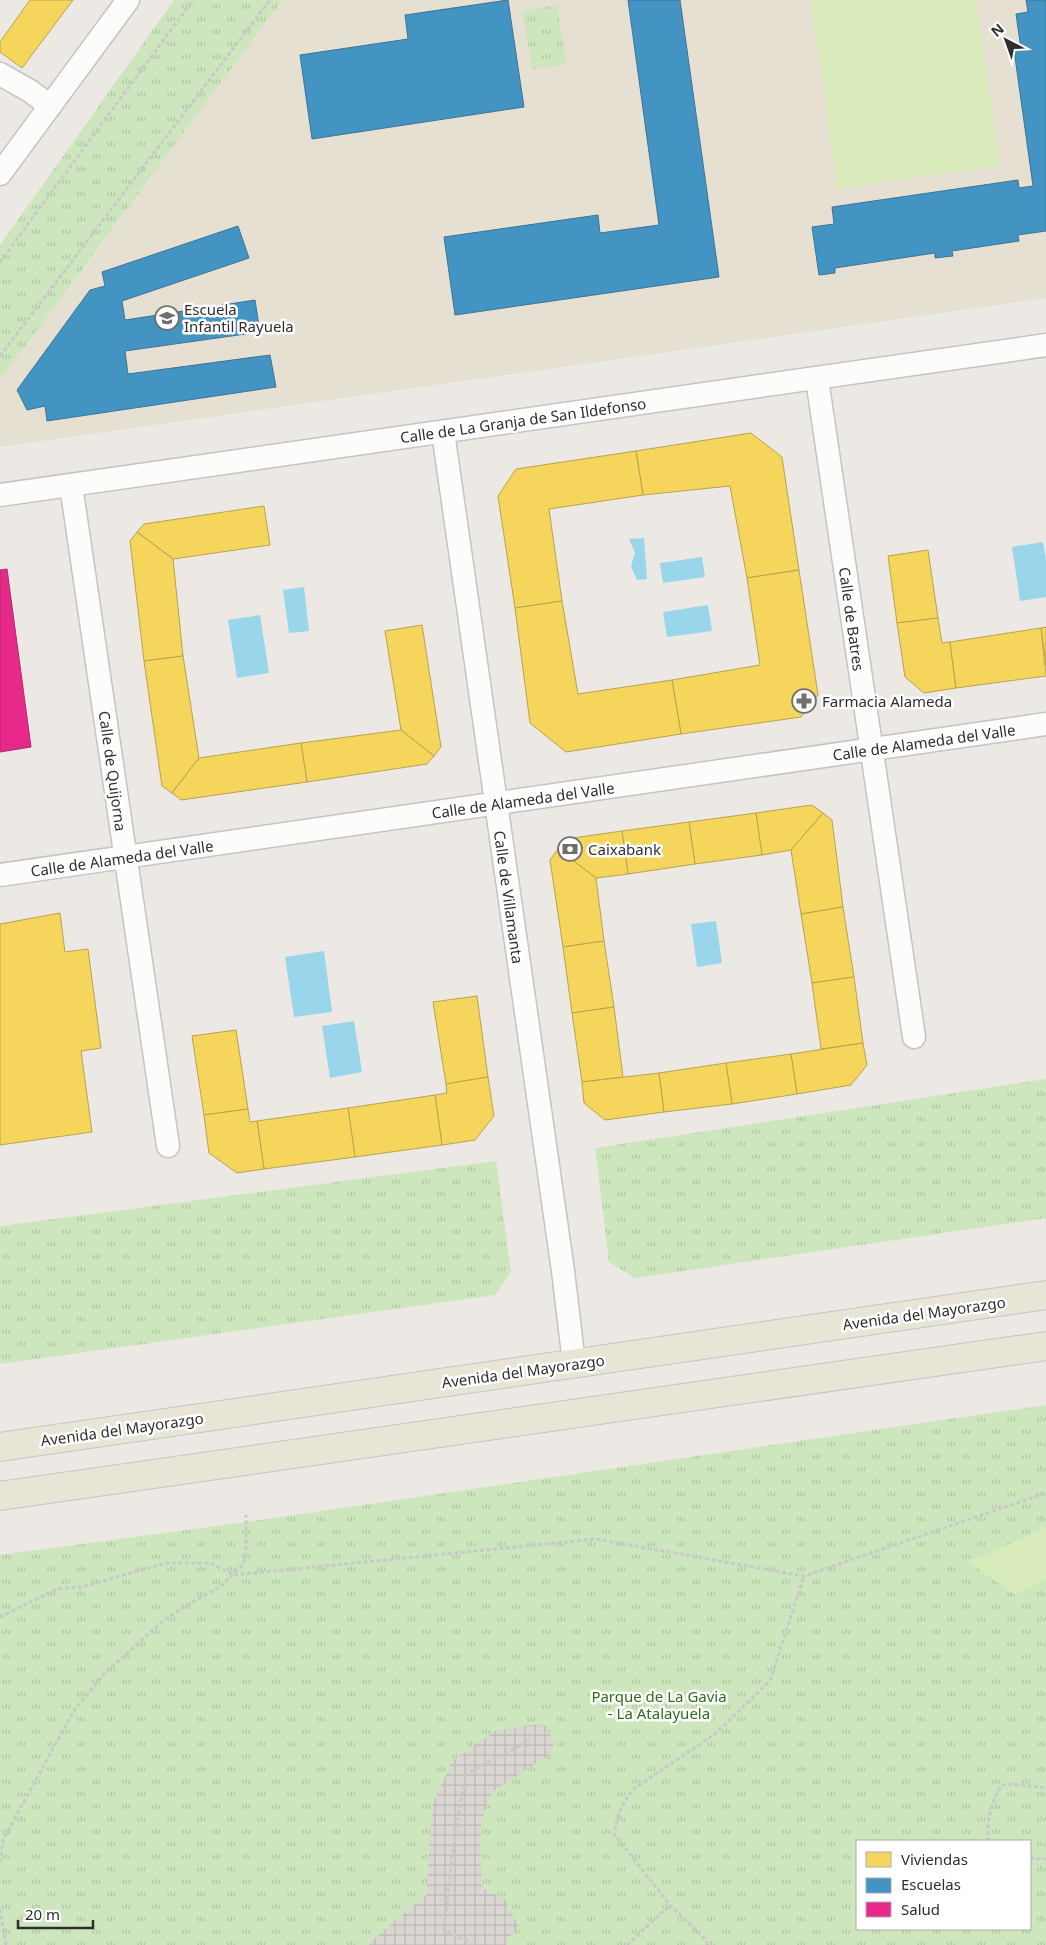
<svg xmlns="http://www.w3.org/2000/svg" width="1046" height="1945" viewBox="0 0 1046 1945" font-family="'Noto Sans',sans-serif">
<defs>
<pattern id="grass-tufts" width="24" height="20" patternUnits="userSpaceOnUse" patternTransform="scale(1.25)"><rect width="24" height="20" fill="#cee6be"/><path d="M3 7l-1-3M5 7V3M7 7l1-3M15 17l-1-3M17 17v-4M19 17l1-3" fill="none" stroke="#b1c6a4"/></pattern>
<pattern id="plaza-grid" width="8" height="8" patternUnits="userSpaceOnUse" patternTransform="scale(1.25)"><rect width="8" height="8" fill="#dad6d2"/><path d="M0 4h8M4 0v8" fill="none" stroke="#bbb8b5"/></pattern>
</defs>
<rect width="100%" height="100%" fill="#ece8e4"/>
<polygon fill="#e6e0d3" points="283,0 1046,0 1046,298 0,447 0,379 92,258 215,89"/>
<g fill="url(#grass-tufts)" fill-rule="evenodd">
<path d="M174 0H283C187 125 96 254 0 379V245Z"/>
<polygon points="557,5 567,64 532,69 522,11"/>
<polygon points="1046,1079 1046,1218 635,1278 609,1262 595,1148"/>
<polygon points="496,1161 511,1272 495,1295 0,1364 0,1226"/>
<path d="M1046 1405V1945H0V1555L246 1522ZM857 1841H1030V1929H857Z"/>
</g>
<g fill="#d9eabb">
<polygon points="811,0 976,0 1000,165 838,189"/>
<polygon points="1046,1528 1046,1580 1016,1595 969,1562"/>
</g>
<polygon fill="url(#plaza-grid)" points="530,1725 547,1726 553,1742 552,1753 492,1792 481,1821 480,1851 482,1888 505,1900 519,1927 507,1939 506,1945 369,1945 369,1943 426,1895 433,1803 452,1762 495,1731"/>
<g fill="#99d6ec">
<polygon points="644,538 647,579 637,580 631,566 635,553 629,539"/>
<polygon points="1043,542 1046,560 1046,597 1020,601 1012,547"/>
<polygon points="702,557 705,577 663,583 660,563"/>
<polygon points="304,587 309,631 289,633 283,590"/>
<polygon points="708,605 712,631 667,637 663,612"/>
<polygon points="260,615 269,673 237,678 228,620"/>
<polygon points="716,921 722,963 697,967 691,924"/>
<polygon points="324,951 332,1012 294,1017 285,957"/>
<polygon points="354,1021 362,1072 330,1078 322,1026"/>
</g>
<g fill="#f6d55c" stroke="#baa34e">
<polygon points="30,0 73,0 22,68 0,52 0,42"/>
<polygon points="751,433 782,457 799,570 747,578 730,486 643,495 636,451"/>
<polygon points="636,451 643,495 549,509 562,601 515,608 498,496 516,469"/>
<polygon points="264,506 270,545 173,559 137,532 144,524"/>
<polygon points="137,532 173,559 183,656 144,661 130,541"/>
<polygon points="928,550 938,618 897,623 888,556"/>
<polygon points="799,570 818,695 801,717 681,734 672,680 760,665 747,578"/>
<polygon points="562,601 578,694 672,680 681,734 566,752 530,723 515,608"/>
<polygon points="938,618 942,643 950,642 956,688 924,693 905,677 897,623"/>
<polygon points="422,625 441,747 434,756 401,730 385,631"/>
<polygon points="1046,627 1046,666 1041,628"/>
<polygon points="1041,628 1046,676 956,688 950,642"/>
<polygon points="183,656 199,758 172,793 162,786 144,661"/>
<polygon points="401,730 434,756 427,764 307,782 301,743"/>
<polygon points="301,743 307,782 181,800 172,793 199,758"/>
<polygon points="812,805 823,813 791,850 762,855 756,813"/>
<polygon points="756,813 762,855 695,864 689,822"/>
<polygon points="823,813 832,820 843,907 801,914 791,850"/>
<polygon points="689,822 695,864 628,874 622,831"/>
<polygon points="622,831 628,874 596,878 558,849 566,839"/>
<polygon points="558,849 596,878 604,941 563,947 550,860"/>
<polygon points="843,907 854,977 812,983 801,914"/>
<polygon points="60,913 65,952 88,949 101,1048 81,1051 92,1132 0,1145 0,924"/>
<polygon points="604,941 614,1007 572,1013 563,947"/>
<polygon points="854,977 863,1043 821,1049 812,983"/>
<polygon points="477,996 488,1077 446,1084 433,1002"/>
<polygon points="614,1007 623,1077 582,1082 572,1013"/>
<polygon points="236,1030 248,1109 204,1115 192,1036"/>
<polygon points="863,1043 867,1065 851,1085 797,1094 791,1054"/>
<polygon points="791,1054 797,1094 732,1104 726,1063"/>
<polygon points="726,1063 732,1104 664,1112 659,1073"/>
<polygon points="659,1073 664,1112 605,1120 584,1103 582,1082"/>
<polygon points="488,1077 494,1116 475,1140 442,1145 435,1095 447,1093 446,1084"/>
<polygon points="435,1095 442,1145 355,1157 348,1108"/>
<polygon points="348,1108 355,1157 264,1169 257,1121"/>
<polygon points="248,1109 250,1122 257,1121 264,1169 237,1173 209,1153 204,1115"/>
</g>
<g fill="#4393c3" stroke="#3d7596">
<polygon points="508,0 524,107 312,139 300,55 408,39 405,15"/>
<polygon points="628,0 680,0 719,277 455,315 444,237 598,215 600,233 659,225"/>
<polygon points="1026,0 1046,0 1046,231 1018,235 1019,241 952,251 953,256 935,258 935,253 835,268 835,273 819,275 812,227 834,224 832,207 1018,180 1019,188 1033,186 1014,50 1021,49 1016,14 1028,12"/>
<polygon points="238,226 249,258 122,301 125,320 255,300 260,332 125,351 128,374 270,355 276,387 47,421 45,406 27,410 17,390 90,290 105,286 102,272"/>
</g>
<polygon fill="#e7298a" stroke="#b02a6e" points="7,569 31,747 0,752 0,570"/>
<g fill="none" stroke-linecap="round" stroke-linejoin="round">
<g stroke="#c5c4c5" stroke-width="25">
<g id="minor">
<polyline points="0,74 30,91 50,106"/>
<polyline points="0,174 128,0"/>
<polyline points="817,379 914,1037"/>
<polyline points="443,432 563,1271 574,1363"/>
<polyline points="71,485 168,1146"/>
<polyline points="0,495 1046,345"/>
<polyline points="0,875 1046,724"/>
</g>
</g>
<g stroke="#c6c5c4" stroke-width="30">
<g id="primary">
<polyline points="0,1447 1046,1295"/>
<polyline points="0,1496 1046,1346"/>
</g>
</g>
<g stroke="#c9c9c8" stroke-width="3" stroke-dasharray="4 2.5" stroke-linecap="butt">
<polyline points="0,262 193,0"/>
<polyline points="0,356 270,0"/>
<polyline points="0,1617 57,1589 82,1587 166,1563 210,1563 234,1575 596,1539 804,1576 1046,1493"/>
<path d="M989 1841C984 1825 993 1799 1002 1785L1012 1784 1046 1788"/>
<polyline points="1030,1858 1046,1859"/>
<polyline points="0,1862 3,1840 73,1712 105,1673 162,1622 182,1608 220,1587 243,1564 246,1553 246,1515"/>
<polyline points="0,1909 6,1945"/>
<polyline points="474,1945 444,1929 453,1846 466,1774 529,1741"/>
<polyline points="627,1945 670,1905"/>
<polyline points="707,1945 706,1940 670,1905 614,1834 619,1812 632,1790 715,1734 770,1681 804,1576"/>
</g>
<use href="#minor" stroke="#fcfcfb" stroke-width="22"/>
<use href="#primary" stroke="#e8e4d6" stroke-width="28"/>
</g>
<defs>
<g id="school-ring" transform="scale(1.25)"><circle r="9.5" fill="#fff" stroke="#706f6e" stroke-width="1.5"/><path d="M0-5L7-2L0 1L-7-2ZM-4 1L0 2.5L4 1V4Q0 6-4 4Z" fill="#706f6e"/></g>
<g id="pharmacy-ring" transform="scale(1.25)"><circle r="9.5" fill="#fff" stroke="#706f6e" stroke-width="1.5"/><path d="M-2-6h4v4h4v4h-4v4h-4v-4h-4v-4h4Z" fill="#706f6e"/></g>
<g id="bank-ring" transform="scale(1.25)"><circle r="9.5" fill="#fff" stroke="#706f6e" stroke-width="1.5"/><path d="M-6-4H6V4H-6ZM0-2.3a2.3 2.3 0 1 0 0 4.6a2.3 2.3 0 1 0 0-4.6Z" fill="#706f6e"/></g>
</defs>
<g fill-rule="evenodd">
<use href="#school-ring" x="167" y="318"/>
<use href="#pharmacy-ring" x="804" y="701"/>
<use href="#bank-ring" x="570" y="849"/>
</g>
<g text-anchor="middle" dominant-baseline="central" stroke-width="5" stroke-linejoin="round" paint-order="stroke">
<g font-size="15" fill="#2e2e2e" stroke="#fff" text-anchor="start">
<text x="184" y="309">Escuela<tspan x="184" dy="17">Infantil Rayuela</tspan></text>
<text x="822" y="701">Farmacia Alameda</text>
<text x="588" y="849">Caixabank</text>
</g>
<g font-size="15" fill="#2e2e2e" stroke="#fff">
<text transform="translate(523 420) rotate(-8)">Calle de La Granja de San Ildefonso</text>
<text transform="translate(852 619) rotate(82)">Calle de Batres</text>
<text transform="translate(924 742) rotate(-8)">Calle de Alameda del Valle</text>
<text transform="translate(113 771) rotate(82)">Calle de Quijorna</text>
<text transform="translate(523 800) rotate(-8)">Calle de Alameda del Valle</text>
<text transform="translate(122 858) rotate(-8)">Calle de Alameda del Valle</text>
<text transform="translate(509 897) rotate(82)">Calle de Villamanta</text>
<text transform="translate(924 1313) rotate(-8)">Avenida del Mayorazgo</text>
<text transform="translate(523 1371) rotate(-8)">Avenida del Mayorazgo</text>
<text transform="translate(122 1429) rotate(-8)">Avenida del Mayorazgo</text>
</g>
<g font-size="15" fill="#2c6e1b" stroke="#fff">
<text x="659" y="1696">Parque de La Gavia<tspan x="659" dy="17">- La Atalayuela</tspan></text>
</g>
</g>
<rect x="856" y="1840" width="175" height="90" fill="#ffffff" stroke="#ababab"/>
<rect x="866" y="1852" width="25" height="15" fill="#f6d55c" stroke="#ababab"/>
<text x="901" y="1865" font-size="15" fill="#2e2e2e">Viviendas</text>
<rect x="866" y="1878" width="25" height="15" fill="#4393c3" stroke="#ababab"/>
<text x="901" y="1890" font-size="15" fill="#2e2e2e">Escuelas</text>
<rect x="866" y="1902" width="25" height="15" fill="#e7298a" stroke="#ababab"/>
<text x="901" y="1915" font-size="15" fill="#2e2e2e">Salud</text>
<g transform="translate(1006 40) rotate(319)" stroke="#ffffff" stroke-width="4" paint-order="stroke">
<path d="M0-4L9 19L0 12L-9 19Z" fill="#2e2e2e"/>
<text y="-8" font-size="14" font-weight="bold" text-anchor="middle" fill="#2e2e2e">N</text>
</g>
<path d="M18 1920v8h75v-8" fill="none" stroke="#2e2e2e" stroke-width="2.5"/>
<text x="25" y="1920" font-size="15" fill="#2e2e2e" stroke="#ffffff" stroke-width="4" paint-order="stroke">20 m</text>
</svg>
